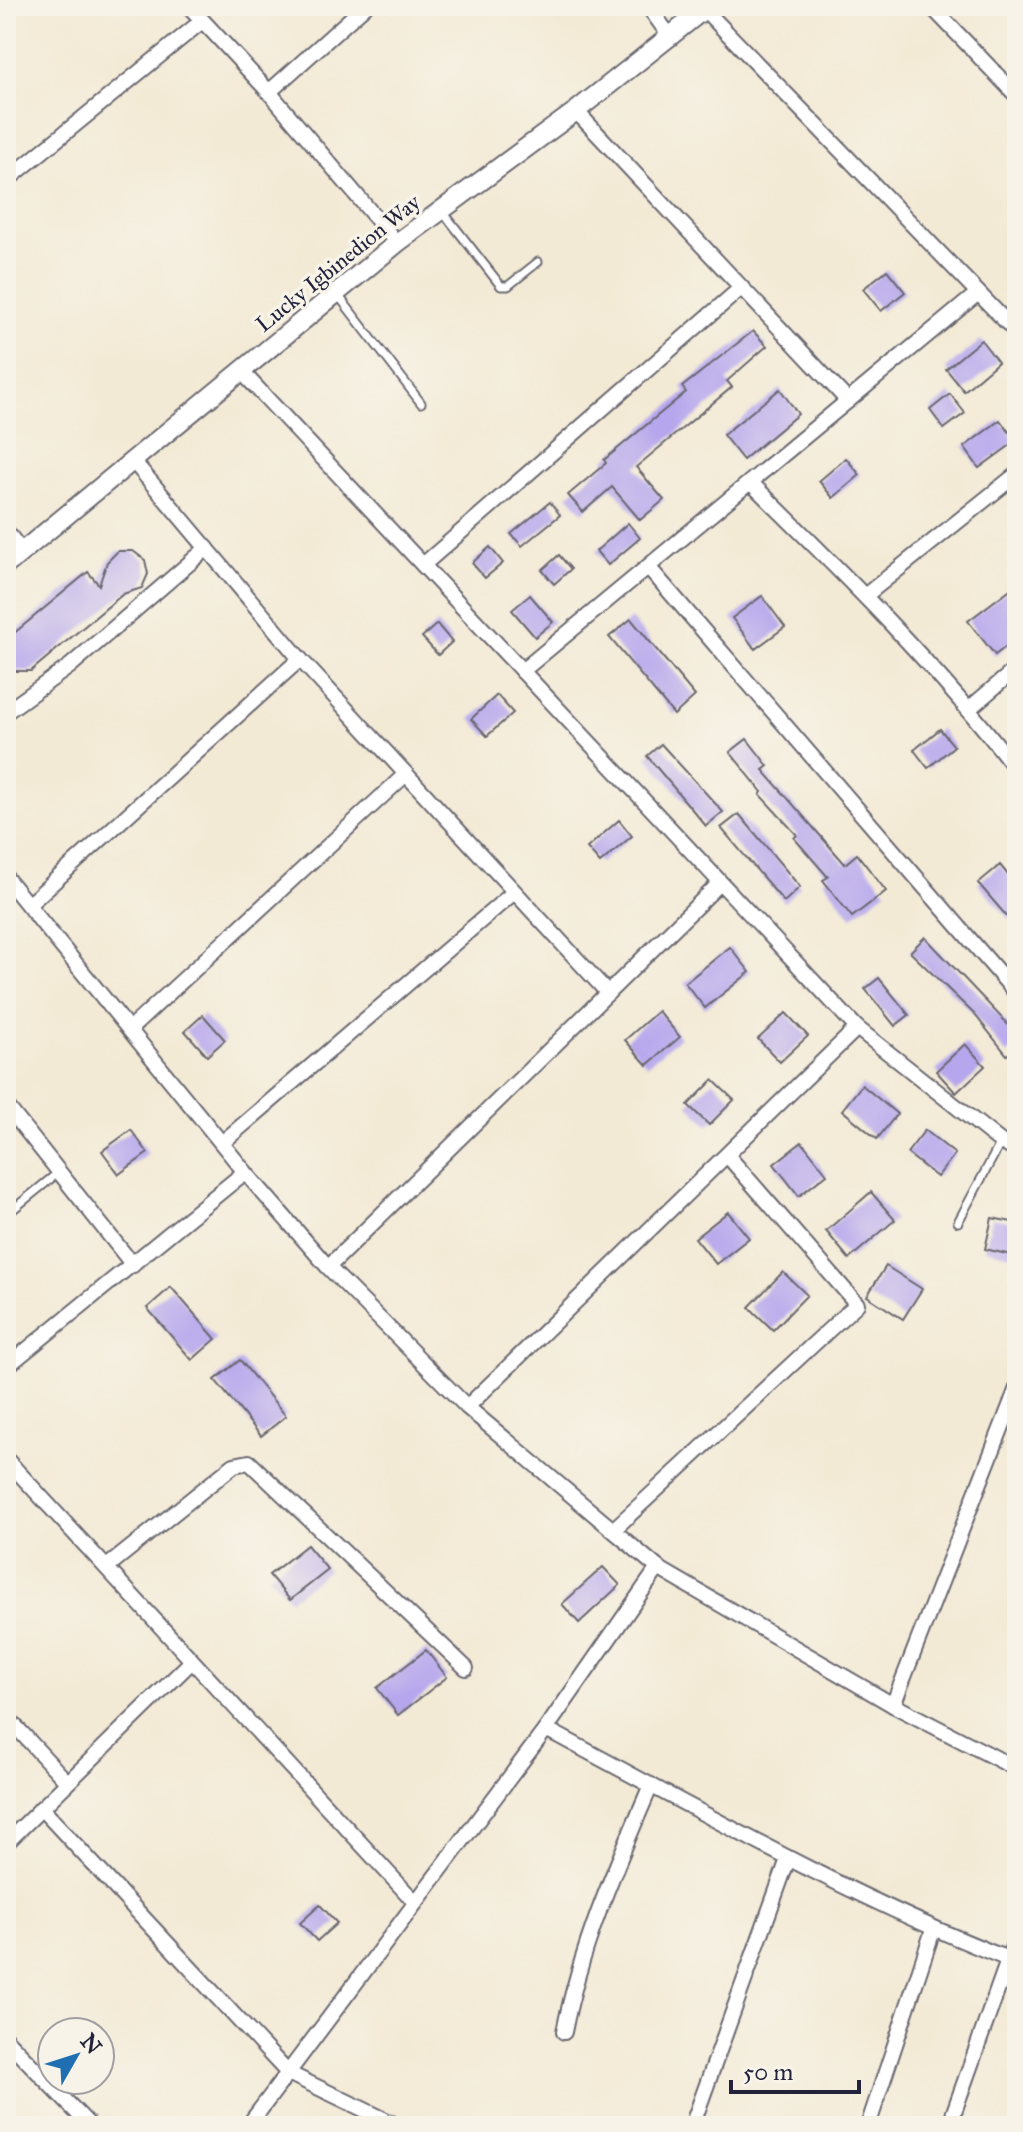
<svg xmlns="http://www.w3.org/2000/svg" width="1023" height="2132" viewBox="0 0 1023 2132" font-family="'IM FELL Great Primer',serif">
<rect width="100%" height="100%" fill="#f7f3e8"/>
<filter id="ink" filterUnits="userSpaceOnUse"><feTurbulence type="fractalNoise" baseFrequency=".0125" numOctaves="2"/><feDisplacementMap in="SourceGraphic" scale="16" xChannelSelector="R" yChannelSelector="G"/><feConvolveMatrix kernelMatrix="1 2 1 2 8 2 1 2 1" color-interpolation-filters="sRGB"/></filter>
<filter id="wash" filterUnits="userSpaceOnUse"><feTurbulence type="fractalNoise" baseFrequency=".006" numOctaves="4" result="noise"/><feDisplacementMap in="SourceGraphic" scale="32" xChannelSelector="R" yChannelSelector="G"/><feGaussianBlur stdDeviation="1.8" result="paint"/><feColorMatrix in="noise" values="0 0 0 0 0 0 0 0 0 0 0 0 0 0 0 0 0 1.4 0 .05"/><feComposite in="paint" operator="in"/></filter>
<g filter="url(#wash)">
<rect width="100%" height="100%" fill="#f3ead5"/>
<g id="blocks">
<g fill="#b5a6ed">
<polygon points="887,270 905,292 881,311 863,289"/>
<polygon points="753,331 767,346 727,381 732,387 636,467 664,500 640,520 612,487 583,512 568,495 606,463 604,460 686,392 682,387"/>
<polygon points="981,340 998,362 964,391 946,369"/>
<polygon points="780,389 798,414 743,460 723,435"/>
<polygon points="950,394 965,413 944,429 930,410"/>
<polygon points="1000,420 1016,441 979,468 964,447"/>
<polygon points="846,458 860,475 833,498 819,481"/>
<polygon points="550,502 560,515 522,546 511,534"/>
<polygon points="628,523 640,538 608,565 596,551"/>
<polygon points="490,547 503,563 485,578 472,563"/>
<polygon points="118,551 133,551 145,560 148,574 142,588 123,594 31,671 6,671 7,639 88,572 99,585 107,562"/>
<polygon points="559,555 571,569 554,584 542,570"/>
<polygon points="1017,584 1017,638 995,655 968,621"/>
<polygon points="530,595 553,622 535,637 512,610"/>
<polygon points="762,596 785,627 755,649 732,618"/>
<polygon points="631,619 695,696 674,715 609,637"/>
<polygon points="437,624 452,642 438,655 422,637"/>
<polygon points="497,695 513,713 487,736 471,719"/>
<polygon points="940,729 954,746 928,768 914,750"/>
<polygon points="747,739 768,766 763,770 845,864 857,854 886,891 852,917 823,880 828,877 794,838 797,835 760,795 762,792 730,752"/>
<polygon points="661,744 723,812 706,826 647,756"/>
<polygon points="739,814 800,887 784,902 721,828"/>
<polygon points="619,820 632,836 600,863 587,848"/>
<polygon points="1000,865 1017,886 1017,912 1009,919 978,883"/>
<polygon points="925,937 1017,1034 1017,1047 1007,1055 975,1015 910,952"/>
<polygon points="730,947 750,972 705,1008 685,983"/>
<polygon points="879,978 909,1015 895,1026 865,989"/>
<polygon points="658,1011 680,1037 647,1065 625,1040"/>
<polygon points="786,1013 808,1036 780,1062 758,1039"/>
<polygon points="203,1015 225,1040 207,1056 185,1031"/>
<polygon points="965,1044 985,1066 956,1093 936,1071"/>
<polygon points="713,1080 734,1100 709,1125 688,1105"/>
<polygon points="862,1085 897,1114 877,1139 842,1110"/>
<polygon points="131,1130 148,1153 119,1174 102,1151"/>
<polygon points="925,1130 955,1154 937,1177 907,1153"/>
<polygon points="802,1142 827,1174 799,1196 774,1164"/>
<polygon points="871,1192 895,1220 849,1259 826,1231"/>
<polygon points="728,1212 749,1238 716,1264 695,1238"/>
<polygon points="992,1218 1017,1223 1011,1255 985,1249"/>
<polygon points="886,1266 922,1289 903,1319 867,1296"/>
<polygon points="783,1272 807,1295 773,1330 749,1307"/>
<polygon points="171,1287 216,1339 192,1360 147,1308"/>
<polygon points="240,1360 286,1416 261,1436 215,1380"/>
<polygon points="307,1545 328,1570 290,1600 269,1575"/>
<polygon points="603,1567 620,1585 579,1623 562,1604"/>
<polygon points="426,1650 447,1677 398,1715 377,1688"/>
<polygon points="320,1905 337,1923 317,1941 300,1923"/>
</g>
</g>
</g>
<g filter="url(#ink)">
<use href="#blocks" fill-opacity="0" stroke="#6b6871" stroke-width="2"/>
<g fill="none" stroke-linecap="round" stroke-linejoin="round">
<g stroke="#6b6871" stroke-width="11">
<g id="service">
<polyline points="443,212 501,286 508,286 538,262"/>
<polyline points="338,295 421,403"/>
<polyline points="6,1215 59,1172"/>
<polyline points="958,1222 1001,1142"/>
</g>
</g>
<g stroke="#6b6871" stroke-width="18">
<g id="minor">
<polyline points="189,6 269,92 397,243"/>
<polyline points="648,6 671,38"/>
<polyline points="931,6 1017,96"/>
<polyline points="704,9 1017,333"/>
<polyline points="269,92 365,6"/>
<polyline points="576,111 848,401"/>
<polyline points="6,181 202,21"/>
<polyline points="242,372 857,1028 1001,1142 1017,1151"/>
<polyline points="134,462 300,659 608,993"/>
<path d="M750 482C844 574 937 666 1017 770"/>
<polyline points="6,531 22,552"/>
<polyline points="423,565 741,288"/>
<polyline points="650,569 1017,994"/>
<polyline points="866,595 1017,474"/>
<polyline points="522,671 978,293"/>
<polyline points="970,708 1017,668"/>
<polyline points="6,712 70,666 207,548"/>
<polyline points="6,878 245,1172 328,1267 720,883"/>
<polyline points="28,905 300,659"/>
<polyline points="131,1028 406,774"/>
<polyline points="857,1028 467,1407 658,1568 893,1705 1017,1769"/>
<polyline points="6,1105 133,1265"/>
<polyline points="223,1142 513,893"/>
<polyline points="328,1267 467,1407"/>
<polyline points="6,1367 245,1172"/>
<polyline points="6,1459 414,1901"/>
<polyline points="613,1530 857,1304 727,1155"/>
<polyline points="108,1566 234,1465 249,1462 466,1668"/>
<polyline points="893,1705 1017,1388"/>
<polyline points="6,1716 67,1782"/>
<path d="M546 1729C698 1810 848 1896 1008 1959"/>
<polyline points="41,1808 288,2073 398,2126"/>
<polyline points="6,1843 192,1661"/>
<path d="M564 2032C581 1945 616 1866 651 1785"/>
<polyline points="6,2039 90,2126"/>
<polyline points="248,2126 546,1729 658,1568"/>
<polyline points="692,2126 788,1859"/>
<polyline points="868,2126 933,1930"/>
<polyline points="949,2126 1017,1935"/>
</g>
</g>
<g stroke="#6b6871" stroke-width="22">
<polyline id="tertiary" points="6,565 397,243 576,111 708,6"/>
</g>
<use href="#service" stroke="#fff" stroke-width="7"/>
<use href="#minor" stroke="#fff" stroke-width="14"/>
<use href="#tertiary" stroke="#fff" stroke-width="18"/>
</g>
</g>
<g text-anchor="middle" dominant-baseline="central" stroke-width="7" stroke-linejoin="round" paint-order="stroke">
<g font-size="22" fill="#22223b" stroke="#f7f3e8">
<text transform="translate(338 263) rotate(-39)">Lucky Igbinedion Way</text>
</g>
</g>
<rect width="1023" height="2132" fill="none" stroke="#f7f3e8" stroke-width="32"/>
<g transform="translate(76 2056) rotate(51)"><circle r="38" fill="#f7f3e8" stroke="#a29fa3" stroke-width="2"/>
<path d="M0-6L14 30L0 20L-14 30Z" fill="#1f6fb2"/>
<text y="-12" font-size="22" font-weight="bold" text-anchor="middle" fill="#22223b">N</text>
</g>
<path d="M731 2080v12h128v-12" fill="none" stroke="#22223b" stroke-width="4"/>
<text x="743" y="2080" font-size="24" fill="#22223b" stroke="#f7f3e8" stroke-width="6" paint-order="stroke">50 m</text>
</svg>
